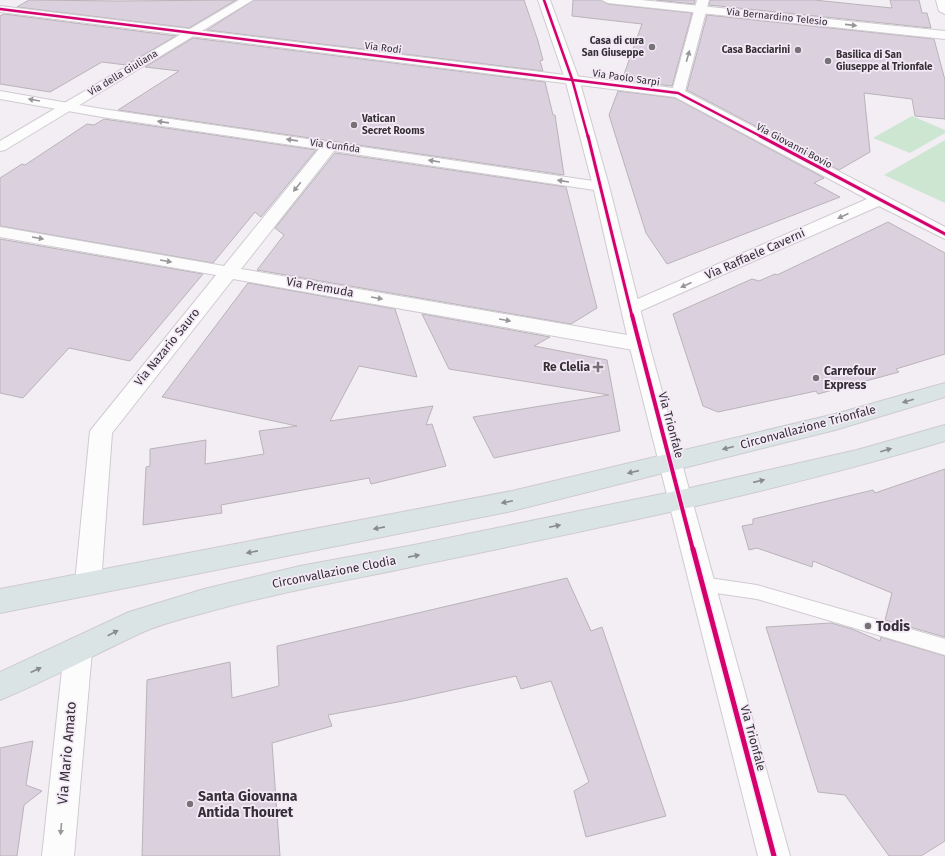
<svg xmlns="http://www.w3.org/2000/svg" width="945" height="856" viewBox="0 0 945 856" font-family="'Fira Sans',sans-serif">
<rect width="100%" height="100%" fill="#f3edf4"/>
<g fill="#cce6d2">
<polygon points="912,116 945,130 945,133 910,153 873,138"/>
<polygon points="945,140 945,203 884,175"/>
</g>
<g fill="#dbd0de" stroke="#b9b4b9">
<polygon points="29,0 118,1 236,0 189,28 17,7"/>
<polygon points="254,0 524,0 538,41 543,60 540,61 543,71 207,30"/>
<polygon points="573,0 601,0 608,4 692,13 672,86 622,80 642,24 572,16"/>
<polygon points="656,0 695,0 694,4"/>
<polygon points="710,0 814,0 892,8 890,0 919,0 922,13 927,13 931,28 709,5"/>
<polygon points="4,14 176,36 126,65 102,62 50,92 0,84 0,16"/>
<polygon points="707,15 934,39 945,80 945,119 915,116 912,99 864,93 870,152 839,170 687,90"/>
<polygon points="193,38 545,82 553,115 555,115 564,175 118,110 179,71 145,67"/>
<polygon points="618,91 675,98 824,178 814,183 840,197 667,264 646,233 609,115"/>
<polygon points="104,119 316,150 261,217 255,212 213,263 0,226 0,178 22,164 25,165 87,124 94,125"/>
<polygon points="335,153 566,187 597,308 571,324 257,270 284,235 275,228"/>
<polygon points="888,222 945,253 945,354 896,369 899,372 818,394 816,391 718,412 703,406 673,314 752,279 759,281 775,274 777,275"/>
<polygon points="0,239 203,274 130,361 69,348 23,398 0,393"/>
<polygon points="248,283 395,309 417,377 359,366 330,421 433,406 426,425 432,424 446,466 371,484 369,478 221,505 222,513 143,525 146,467 150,466 150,449 206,440 205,464 264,454 259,431 297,426 162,397"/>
<polygon points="422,314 550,337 534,346 607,360 620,431 494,458 473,417 609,395 449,369"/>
<polygon points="945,469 945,637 885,620 892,593 813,561 812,567 757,548 749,550 742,526 753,524 753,519 873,490 875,493"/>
<polygon points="567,578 591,631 602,627 666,816 586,837 574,791 589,782 551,681 521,689 516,676 403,701 328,715 332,726 272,743 280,856 142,856 147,680 230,662 232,698 279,686 277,646"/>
<polygon points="831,623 852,629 880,641 881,637 945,656 945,841 921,856 889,856 845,795 818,792 766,627"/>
<polygon points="33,741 26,785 42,791 24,805 17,856 0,856 0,748"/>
</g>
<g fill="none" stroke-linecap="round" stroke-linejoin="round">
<g stroke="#cfcbd0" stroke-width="2">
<polygon id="service" points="702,577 757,585 945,639 945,655 757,599 702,591 696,589 694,584 696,579"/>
</g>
<g stroke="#cfcbd0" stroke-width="2">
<g id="minor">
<polygon points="697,0 709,0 685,91 945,227 945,239 879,206 631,315 624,313 622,309 624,305 867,199 675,97 0,12 0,6 673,88"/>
<polygon points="936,0 945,0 945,14 939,11"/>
<polygon points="0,91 102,109 607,183 609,186 607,189 601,191 334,151 241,269 639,337 646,339 649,344 646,349 639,351 233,279 112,433 101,583 97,591 88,594 79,591 75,583 90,431 216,275 0,237 0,227 224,266 319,149 102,117 0,99"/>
<polygon points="78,638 88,642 92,651 74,856 42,856 64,651 68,642"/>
</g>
</g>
<g stroke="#cfcbd0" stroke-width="2">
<g id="tertiary">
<polygon points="239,0 253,0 5,150 0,151 0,141"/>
<polygon points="538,0 550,0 579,79 609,186 649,344 790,856 758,856 629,344 593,186 565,79"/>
<polygon points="602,0 641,0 945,31 945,39 608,3"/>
</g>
</g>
<g stroke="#cecbcf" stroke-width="2">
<g id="primary">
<polygon points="945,383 945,397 835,430 512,511 0,613 0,589 512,491 835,414"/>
<path d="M945 425V441C772 493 594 529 416 566 345 581 274 593 204 613 184 618 162 624 143 632 95 654 49 680 0 700V672L129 612 204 589 300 566 414 545 681 490 857 450Z"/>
</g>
</g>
<use href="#service" fill="#fdfcfd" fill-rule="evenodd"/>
<use href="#minor" fill="#fdfcfd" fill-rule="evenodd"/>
<use href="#tertiary" fill="#fdfcfd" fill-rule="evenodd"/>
<use href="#primary" fill="#dbe4e4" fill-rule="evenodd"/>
<g stroke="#f4eaf7" stroke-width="4">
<g id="cycleway-far3">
<polyline points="544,0 572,79 588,137"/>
<polyline points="0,9 678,93 762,137"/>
</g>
</g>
<g stroke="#f4eaf7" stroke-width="5">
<g id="cycleway-far2">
<polyline points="588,136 632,316"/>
<polyline points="760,136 945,234"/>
</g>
</g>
<g stroke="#f4eaf7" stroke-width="6">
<polyline id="cycleway-far1" points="632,315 693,550"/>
</g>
<g stroke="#f4eaf7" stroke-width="8">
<polyline id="cycleway" points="693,549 774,856"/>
</g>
<use href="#cycleway-far3" stroke="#d6006c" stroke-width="2.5"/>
<use href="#cycleway-far2" stroke="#d6006c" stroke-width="3"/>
<use href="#cycleway-far1" stroke="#d6006c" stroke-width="4"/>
<use href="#cycleway" stroke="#d6006c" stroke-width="5"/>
</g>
<defs><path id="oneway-solid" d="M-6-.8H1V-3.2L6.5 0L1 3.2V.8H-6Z"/></defs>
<g fill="#989699">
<use href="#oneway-solid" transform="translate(851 25) rotate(6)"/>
<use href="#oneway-solid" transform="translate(688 56) rotate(-74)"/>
<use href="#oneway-solid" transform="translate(34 100) rotate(-170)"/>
<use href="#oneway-solid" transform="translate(163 122) rotate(-172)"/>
<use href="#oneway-solid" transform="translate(292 140) rotate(-172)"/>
<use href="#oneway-solid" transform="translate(434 161) rotate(-171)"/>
<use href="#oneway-solid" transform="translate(563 181) rotate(-171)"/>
<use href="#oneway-solid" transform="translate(297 187) rotate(129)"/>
<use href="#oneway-solid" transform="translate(843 216) rotate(156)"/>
<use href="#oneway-solid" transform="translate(38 238) rotate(10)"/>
<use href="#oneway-solid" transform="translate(166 261) rotate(10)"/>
<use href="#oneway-solid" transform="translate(686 285) rotate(156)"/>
<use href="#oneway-solid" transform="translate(377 298) rotate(10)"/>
<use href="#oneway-solid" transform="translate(505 320) rotate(10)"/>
<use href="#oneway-solid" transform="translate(61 829) rotate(95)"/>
</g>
<g fill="#888a8c">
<use href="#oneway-solid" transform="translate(908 401) rotate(164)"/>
<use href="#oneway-solid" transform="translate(728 448) rotate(166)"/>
<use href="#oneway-solid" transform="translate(886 450) rotate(-16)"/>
<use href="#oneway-solid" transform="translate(633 472) rotate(167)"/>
<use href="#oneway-solid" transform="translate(759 481) rotate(-13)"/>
<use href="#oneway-solid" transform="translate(507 502) rotate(168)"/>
<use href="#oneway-solid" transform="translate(555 526) rotate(-12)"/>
<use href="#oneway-solid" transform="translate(379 528) rotate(169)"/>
<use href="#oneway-solid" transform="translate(252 552) rotate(169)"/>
<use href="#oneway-solid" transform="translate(414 556) rotate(-11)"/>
<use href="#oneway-solid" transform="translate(113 633) rotate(-27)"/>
<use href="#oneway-solid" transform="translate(36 670) rotate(-25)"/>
</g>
<g fill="#777278" stroke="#f4eaf7" stroke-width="1.5">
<circle cx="652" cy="47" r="4"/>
<circle cx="798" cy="50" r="4"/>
<circle cx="828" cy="61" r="4"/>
<circle cx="354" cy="125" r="4"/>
<path d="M596 361h4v4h4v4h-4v4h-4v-4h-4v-4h4z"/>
<circle cx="816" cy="378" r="4"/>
<circle cx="868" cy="626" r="4"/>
<circle cx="190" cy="804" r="4"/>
</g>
<g text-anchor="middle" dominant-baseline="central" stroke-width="3.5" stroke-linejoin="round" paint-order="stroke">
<g font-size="10" fill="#343035" stroke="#f4eaf7">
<text transform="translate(777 17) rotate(6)">Via Bernardino Telesio</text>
<text transform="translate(383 48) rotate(7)">Via Rodi</text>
<text transform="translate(123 73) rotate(-31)">Via della Giuliana</text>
<text transform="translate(626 78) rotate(8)">Via Paolo Sarpi</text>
<text transform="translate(335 146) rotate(8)">Via Cunfida</text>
<text transform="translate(794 146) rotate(28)">Via Giovanni Bovio</text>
</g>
<g font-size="10" font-weight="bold" fill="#343035" stroke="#f4eaf7" text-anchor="end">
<text x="644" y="41">Casa di cura<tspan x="644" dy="12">San Giuseppe</tspan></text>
<text x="790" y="50">Casa Bacciarini</text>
<text x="836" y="55" text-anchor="start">Basilica di San<tspan x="836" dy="12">Giuseppe al Trionfale</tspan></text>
<text x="362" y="119" text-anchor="start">Vatican<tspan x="362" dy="12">Secret Rooms</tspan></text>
</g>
<g font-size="12" fill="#343035" stroke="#f4eaf7">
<text transform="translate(755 254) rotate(-24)">Via Raffaele Caverni</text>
<text transform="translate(320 287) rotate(10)">Via Premuda</text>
<text transform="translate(167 347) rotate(-51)">Via Nazario Sauro</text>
<text transform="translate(671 425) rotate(75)">Via Trionfale</text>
<text transform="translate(808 427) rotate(-15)">Circonvallazione Trionfale</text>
<text transform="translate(334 572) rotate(-11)">Circonvallazione Clodia</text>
<text transform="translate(753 738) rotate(75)">Via Trionfale</text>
</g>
<g font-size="12" font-weight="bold" fill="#343035" stroke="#f4eaf7" text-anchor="end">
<text x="590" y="367">Re Clelia</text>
<text x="824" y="371" text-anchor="start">Carrefour<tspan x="824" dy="14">Express</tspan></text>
</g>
<g font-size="14" font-weight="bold" fill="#343035" stroke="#f4eaf7" text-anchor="start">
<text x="876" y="626">Todis</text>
<text x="198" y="796">Santa Giovanna<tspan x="198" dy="16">Antida Thouret</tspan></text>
</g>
<g font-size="14" fill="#343035" stroke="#f4eaf7">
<text transform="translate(67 753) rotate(-85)">Via Mario Amato</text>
</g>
</g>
</svg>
